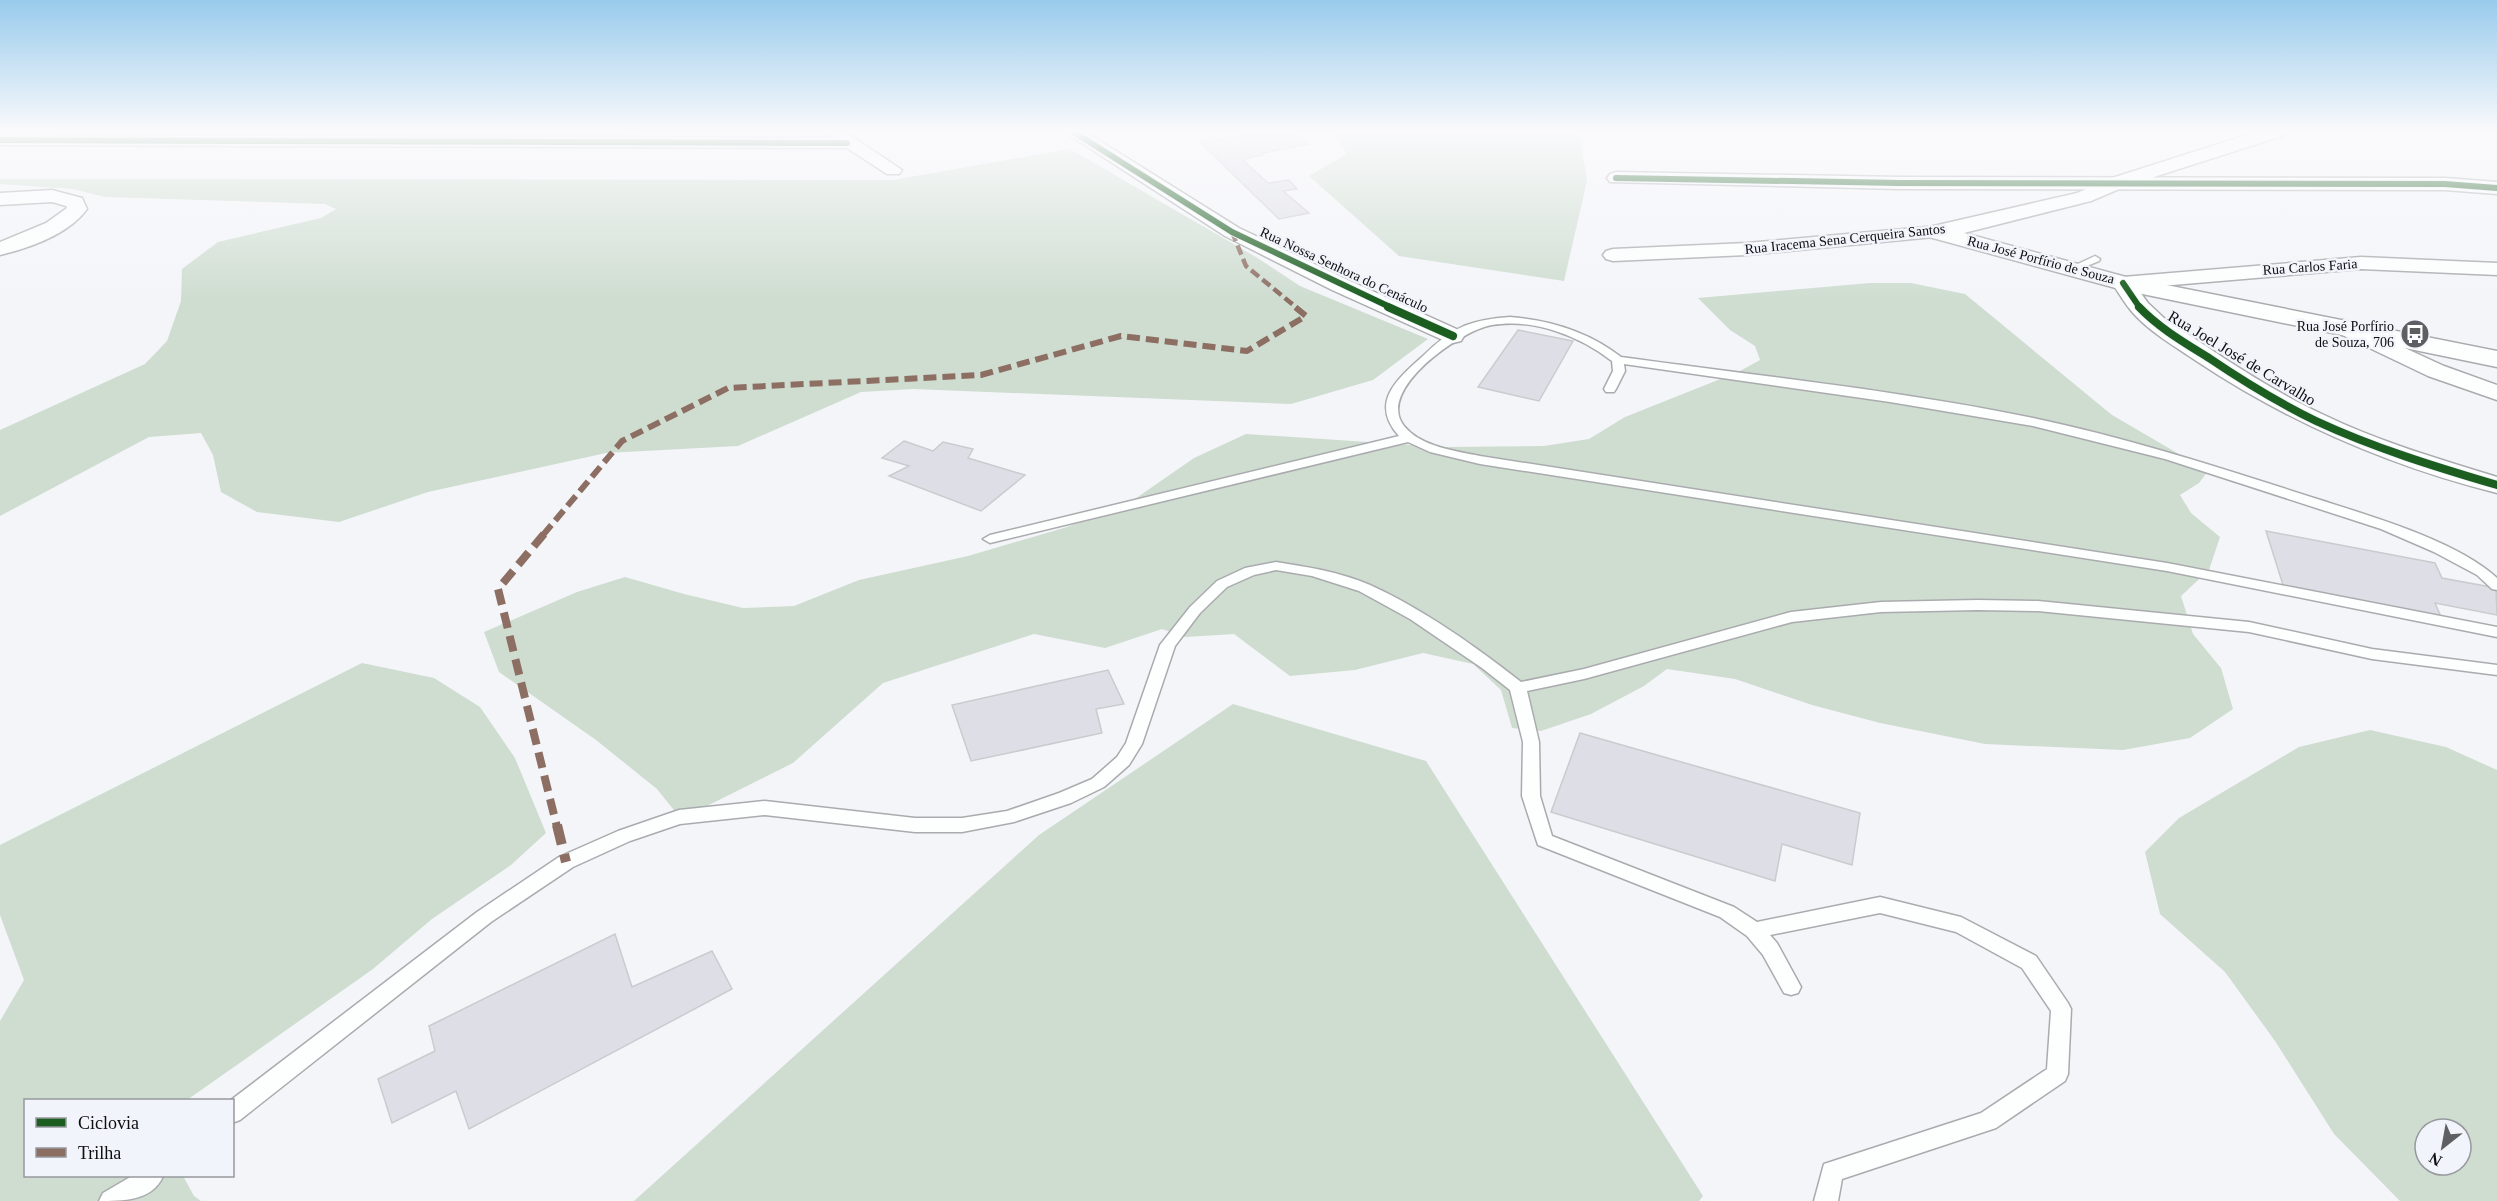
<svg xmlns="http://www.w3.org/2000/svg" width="2497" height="1201" viewBox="0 0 2497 1201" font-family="Georgia,serif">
<rect width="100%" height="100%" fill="#f4f5f9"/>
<g fill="#cfddd1" fill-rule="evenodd">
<polygon points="1331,131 1579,131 1587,181 1564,281 1399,256 1309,176 1347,154"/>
<polygon points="1070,149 1256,257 1300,286 1428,339 1373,380 1291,404 913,389 861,392 738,446 606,453 428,492 339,522 257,512 221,492 213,455 201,433 149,437 0,516 0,430 145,364 167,341 181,301 182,269 218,242 321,218 336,209 325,204 105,197 73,189 0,184 0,179 893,180"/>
<polygon points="1870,283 1911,283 1965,294 2112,415 2208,471 2199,483 2180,495 2191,513 2220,537 2209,570 2181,596 2193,634 2221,668 2233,709 2190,738 2123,750 1985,744 1880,723 1812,705 1735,679 1667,669 1644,686 1591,714 1541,731 1512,728 1501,690 1473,664 1423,653 1355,670 1290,676 1234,634 1185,637 1162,629 1105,648 1034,634 883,683 793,763 681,819 657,789 596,740 499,672 484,632 577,592 625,577 684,594 743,608 794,606 859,580 968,556 1067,527 1132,501 1194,458 1246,434 1444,447 1544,446 1589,439 1625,417 1738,372 1760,360 1755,346 1730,330 1698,298"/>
<polygon points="362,663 434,678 480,707 515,758 546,833 511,865 432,919 373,969 187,1100 26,1100 26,1176 183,1176 194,1196 201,1201 0,1201 0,1021 24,980 0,915 0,845"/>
<polygon points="1233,704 1426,761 1703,1196 1699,1201 634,1201 1039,835"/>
<path d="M2370 730 2446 747 2497 770V1201H2400L2334 1134 2275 1041 2225 972 2160 914 2145 852 2179 818 2299 747ZM2425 1129H2461V1165H2425Z"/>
</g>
<g fill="#dddee6" stroke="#cbcbcf" stroke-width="1.5">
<polygon points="1275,131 1291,131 1309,144 1262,153 1263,155 1244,159 1245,162 1268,183 1289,180 1297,189 1283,191 1309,213 1279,219 1200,142"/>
<polygon points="1518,330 1573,341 1539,401 1478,387"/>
<polygon points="904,441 933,451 943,442 973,449 968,458 1025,475 981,511 889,476 909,466 882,458"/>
<polygon points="2266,531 2435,563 2442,578 2496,588 2497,615 2435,603 2442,619 2284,588"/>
<polygon points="1108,670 1124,704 1096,709 1102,733 971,761 952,705"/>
<polygon points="1580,733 1860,813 1852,865 1782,844 1775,881 1551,812"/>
<polygon points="615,934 632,987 712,951 732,989 469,1129 456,1091 392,1123 378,1079 435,1051 429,1026"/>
</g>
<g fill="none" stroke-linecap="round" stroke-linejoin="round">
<g stroke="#aaabae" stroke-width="3">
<g id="lane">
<polygon points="2095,256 2100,259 2099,261 2072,272 2067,269"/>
<path d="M1510 317C1550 320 1589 332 1621 357 1758 376 1897 390 2033 418 2128 438 2221 468 2314 498 2367 515 2456 540 2497 578V590L2492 589 2477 575 2434 552 2381 529 2165 459 2033 426 1890 402 1624 364 1625 371 1616 389 1614 392H1606L1604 389 1613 371 1612 361C1580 336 1534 318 1492 325 1461 330 1375 390 1404 426 1421 447 1456 451 1480 456L2167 563 2497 627V637L2167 571 1480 464 1430 452 1408 442 990 543 983 539 990 535 1399 436C1369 403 1397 379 1423 356 1435 344 1448 333 1464 326 1479 320 1494 318 1510 317Z"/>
<path d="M1276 562C1308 567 1340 572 1370 585 1423 609 1475 646 1521 682L1584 669 1791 612 1881 602 1978 600 2038 601 2249 622 2372 649 2497 665V675L2372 659 2249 632 2038 611 1978 610 1881 612 1792 622 1584 679 1527 691 1539 742 1540 796 1552 836 1734 907 1757 922 1880 897 1961 917 2036 956 2068 1003 2071 1009 2068 1074 2065 1081 1996 1128 1842 1179 1838 1201H1814L1824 1164 1981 1113 2047 1069 2051 1011 2022 968 1956 932 1880 913 1770 935 1777 943 1801 987 1798 993 1791 995 1784 993 1763 955 1747 936 1720 917 1538 845 1522 796 1523 742 1510 690 1482 668 1410 619 1359 591 1312 576 1276 570 1254 575 1227 587 1200 613 1175 646 1142 744 1129 765 1104 787 1071 803 1014 822 962 832H915L765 815 680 824 630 841 573 867 491 922 240 1120 232 1123 231 1100 477 912 559 857 618 831 679 810 765 801 915 818H962L1007 811 1059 793 1092 779 1117 757 1126 743 1160 645 1190 607 1217 581 1245 568Z"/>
<path d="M132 1176H163C153 1201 122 1201 99 1201L103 1193Z"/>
</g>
</g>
<g stroke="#aaabae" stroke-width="3">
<g id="street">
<polygon points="824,131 844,131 902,170 899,174 887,174 847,148 0,145 0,135 831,138"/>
<polygon points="1063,131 1084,131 1239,228 1348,280 1461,331 1464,336 1461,341 1453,343 1445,341 1332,290 1225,236"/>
<polygon points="1616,172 1900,177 2445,178 2497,182 2497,194 2445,190 1900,189 1610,182 1607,178 1610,174"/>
<path d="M52 190 82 198 87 209C69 234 29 248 0 255V242L46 223 67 208 66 206 52 202 0 205V193Z"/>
<polygon points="1937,226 1944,228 1947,232 1944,236 1747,255 1613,261 1606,259 1603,255 1606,251 1613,249 1747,243"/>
<path d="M2361 257 2497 263V275L2361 269 2137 288 2148 303 2164 318C2216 353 2268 389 2324 415 2380 442 2439 459 2497 477V493C2390 466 2290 423 2198 362 2176 347 2151 333 2133 313 2125 304 2119 293 2112 283L2115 278 2123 277Z"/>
<polygon points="2344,320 2444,366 2497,385 2497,400 2428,376 2336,332 2333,327 2336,322"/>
</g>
</g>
<g stroke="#aaabae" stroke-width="3">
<polygon id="secondary" points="2259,131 2287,131 2285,135 2126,186 2091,201 1964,233 2126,277 2497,351 2497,367 2123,290 1929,237 1926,232 1929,227 2077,193 2112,178"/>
</g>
<use href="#lane" fill="#fdfefe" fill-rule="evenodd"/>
<use href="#street" fill="#fdfefe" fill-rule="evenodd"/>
<use href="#secondary" fill="#fdfefe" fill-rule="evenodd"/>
<polyline stroke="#8d6e63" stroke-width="4.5" stroke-dasharray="10 4.5" stroke-linecap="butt" points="1232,232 1246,266 1297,308"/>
<polyline stroke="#8d6e63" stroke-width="6" stroke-dasharray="13 6" stroke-linecap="butt" points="543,535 622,441 728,388 981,375 1121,336 1247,351 1306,316 1295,307"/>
<polyline stroke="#8d6e63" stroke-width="8" stroke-dasharray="16 8" stroke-linecap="butt" points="544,534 498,589 557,827"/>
<polyline stroke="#8d6e63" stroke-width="10" stroke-dasharray="20 10" stroke-linecap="butt" points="557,825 566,862"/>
<g stroke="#f2f4fb" stroke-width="8">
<g id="cycleway-far1">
<polyline points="1072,131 1232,232 1392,308"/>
<polyline points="0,140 847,143"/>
<polyline points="1616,178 1900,183 2445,184 2497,188"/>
<polyline points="2123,283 2140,308"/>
</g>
</g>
<g stroke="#f2f4fb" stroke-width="10">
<g id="cycleway">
<polyline points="1388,307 1453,336"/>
<path d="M2139 307C2159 328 2185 343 2209 358 2243 381 2279 403 2316 421 2374 448 2436 467 2497 485"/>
</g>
</g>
<use href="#cycleway-far1" stroke="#1b5e20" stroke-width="6"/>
<use href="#cycleway" stroke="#1b5e20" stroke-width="8"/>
</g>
<linearGradient id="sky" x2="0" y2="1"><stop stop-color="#99cbec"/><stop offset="0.44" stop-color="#fafafc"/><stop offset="1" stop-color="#fafafc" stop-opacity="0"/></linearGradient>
<rect width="2497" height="299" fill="url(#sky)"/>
<defs>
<g id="bus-disc" transform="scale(1.5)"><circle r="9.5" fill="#5e5f62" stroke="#f2f4fb"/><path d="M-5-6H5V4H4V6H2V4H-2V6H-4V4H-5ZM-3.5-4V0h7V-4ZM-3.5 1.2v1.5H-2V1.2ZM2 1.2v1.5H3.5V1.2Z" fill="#fff"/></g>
</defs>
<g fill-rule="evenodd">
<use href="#bus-disc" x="2415" y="334"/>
</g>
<g text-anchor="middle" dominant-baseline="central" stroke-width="5" stroke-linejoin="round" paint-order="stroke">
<g font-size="14" fill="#0e0e11" stroke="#f2f4fb">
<text transform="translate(1845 239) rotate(-6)">Rua Iracema Sena Cerqueira Santos</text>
<text transform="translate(2041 260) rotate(15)">Rua José Porfírio de Souza</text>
<text transform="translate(2310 267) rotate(-4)">Rua Carlos Faria</text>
<text transform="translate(1344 270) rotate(25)">Rua Nossa Senhora do Cenáculo</text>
</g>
<g font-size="14" fill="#0e0e11" stroke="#f2f4fb" text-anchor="end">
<text x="2394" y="326">Rua José Porfírio<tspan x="2394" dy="16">de Souza, 706</tspan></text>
</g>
<g font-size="16" fill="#0e0e11" stroke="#f2f4fb">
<text transform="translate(2242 358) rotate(31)">Rua Joel José de Carvalho</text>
</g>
</g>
<rect x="24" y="1099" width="210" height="78" fill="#f2f4fb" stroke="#97989d" stroke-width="1.5"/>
<rect x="36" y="1118" width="30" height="9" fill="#1b5e20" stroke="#97989d" stroke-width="1.5"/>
<text x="78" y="1129" font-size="18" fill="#0e0e11">Ciclovia</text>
<rect x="36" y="1148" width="30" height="9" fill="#8d6e63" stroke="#97989d" stroke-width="1.5"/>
<text x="78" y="1159" font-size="18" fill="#0e0e11">Trilha</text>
<g transform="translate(2443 1147) rotate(211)"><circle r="28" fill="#f2f4fb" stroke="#97989d" stroke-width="1.5"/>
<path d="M0-4.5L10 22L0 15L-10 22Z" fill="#5e5f62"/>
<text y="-9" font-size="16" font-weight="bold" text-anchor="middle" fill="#0e0e11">N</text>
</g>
</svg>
